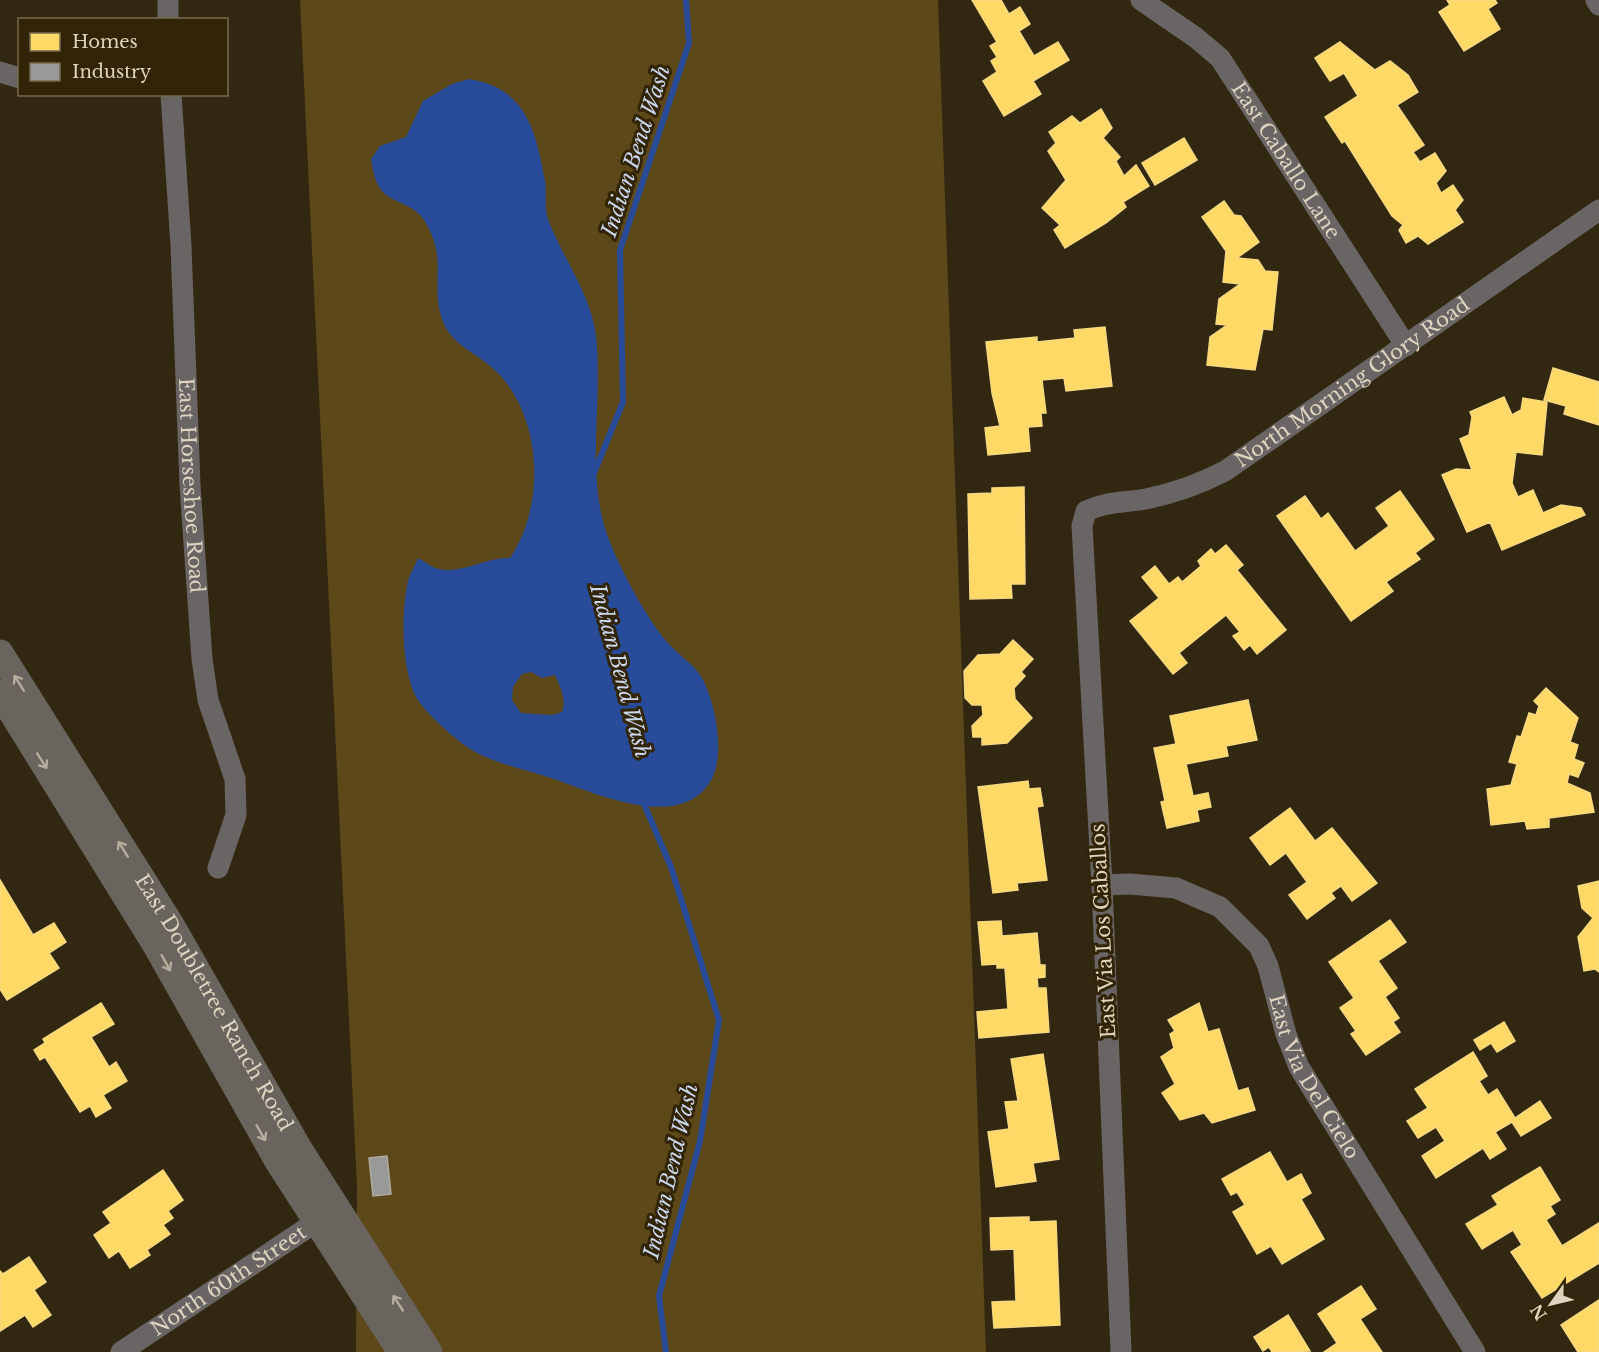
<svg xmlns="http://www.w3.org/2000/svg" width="1599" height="1352" viewBox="0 0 1599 1352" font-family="'Libre Baskerville',serif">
<rect width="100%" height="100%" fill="#322811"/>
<polygon fill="#5d481a" points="300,0 938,0 986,1352 356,1352 357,1186"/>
<path fill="#284c9a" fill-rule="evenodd" d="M469 79C527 88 536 132 545 181 547 193 544 207 548 219 562 257 591 294 596 336 603 399 587 463 604 525 613 557 646 618 667 642 677 654 695 665 702 678 716 703 726 758 710 782 678 833 593 792 551 778 528 770 501 765 479 754 462 746 428 716 418 700 401 673 401 612 408 581 410 574 415 566 418 558 425 562 433 568 439 569 462 574 487 557 510 558 546 505 542 419 498 373 482 356 453 346 444 324 428 287 450 261 424 220 415 205 396 204 384 193 375 185 373 170 371 159L380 146 406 137 423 101 452 84ZM531 672 542 678 555 675C560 687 567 699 562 712L552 715 521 713 512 700 513 687 522 674Z"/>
<g fill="#ffd966" stroke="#f5d881" stroke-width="1.5">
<polygon points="972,0 1001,0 1009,14 1020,7 1030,24 1019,31 1034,56 1058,42 1069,60 1033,81 1041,94 1004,116 983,81 997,72 991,61 997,57 990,46 997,42"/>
<polygon points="1447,0 1495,0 1497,3 1488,9 1500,29 1464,51 1439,12 1450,5"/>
<polygon points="1340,42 1375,70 1390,61 1408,75 1418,92 1397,105 1424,145 1413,152 1420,162 1435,153 1446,171 1436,183 1441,193 1453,185 1463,200 1455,210 1463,222 1428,244 1418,236 1406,243 1399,230 1403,225 1392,216 1345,141 1342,143 1325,117 1358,96 1344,73 1330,81 1315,58"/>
<polygon points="1101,109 1112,128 1103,138 1120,157 1116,161 1124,176 1136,165 1149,186 1123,202 1126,207 1106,223 1065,248 1054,230 1060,225 1042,208 1066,180 1048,151 1056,143 1049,132 1072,116 1080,123"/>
<polygon points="1184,138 1197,160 1155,185 1142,163"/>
<polygon points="1224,201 1234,215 1241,216 1259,242 1237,258 1258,260 1265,271 1278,272 1272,330 1263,329 1255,370 1207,365 1210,337 1227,325 1216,324 1219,299 1240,284 1223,282 1226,251 1202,217"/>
<polygon points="1105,327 1112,386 1066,391 1064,378 1042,380 1046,413 1041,413 1042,426 1028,427 1030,451 988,455 985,428 1000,426 992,393 986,342 1037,337 1037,342 1075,338 1074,330"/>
<polygon points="1553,368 1599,382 1599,425 1564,414 1566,406 1544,400"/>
<polygon points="1504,397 1512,415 1521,410 1523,398 1547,402 1542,455 1516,452 1512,483 1518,497 1533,490 1543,513 1561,505 1581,508 1585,515 1502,550 1490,522 1467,532 1442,475 1456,469 1472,470 1460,439 1469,435 1472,417 1470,412"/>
<polygon points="1024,487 1025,584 1011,584 1012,598 970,599 968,494 992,493 992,488"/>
<polygon points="1400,491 1434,539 1415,553 1420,559 1386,582 1393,591 1351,621 1277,516 1305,496 1321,519 1328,513 1355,551 1389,526 1376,508"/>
<polygon points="1226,545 1243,565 1237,570 1286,630 1257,654 1250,645 1244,650 1233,636 1240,632 1226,615 1179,653 1187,663 1173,674 1130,621 1159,598 1142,577 1155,566 1169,584 1178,577 1182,582 1201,566 1198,561 1211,549 1215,554"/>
<polygon points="1013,640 1033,659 1021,672 1025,676 1014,688 1015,699 1032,718 1007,743 982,745 982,737 973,737 972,726 983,715 982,705 972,705 965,698 964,671 978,655 1000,654"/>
<polygon points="1546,688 1578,718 1570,742 1578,745 1574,759 1584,763 1578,777 1569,774 1567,783 1590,793 1594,812 1549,818 1549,827 1527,829 1525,821 1491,825 1487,789 1511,785 1517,764 1509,762 1517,736 1521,737 1529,713 1536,715 1539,706 1534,701"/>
<polygon points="1248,700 1257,740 1226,746 1228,756 1186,764 1193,796 1208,793 1211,807 1197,810 1199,821 1167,828 1161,802 1165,801 1154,748 1176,744 1170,716"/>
<polygon points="1028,781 1029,789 1040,788 1043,806 1037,807 1047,880 1017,883 1018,890 993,893 978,787"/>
<polygon points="1290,808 1315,841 1332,828 1377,883 1352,901 1341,886 1331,893 1335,898 1307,919 1289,895 1307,882 1286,853 1270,865 1250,838"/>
<polygon points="0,880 33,935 54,923 66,942 49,953 59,968 7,1000 0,989"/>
<polygon points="1599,881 1599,972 1595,969 1584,971 1578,937 1593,918 1582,908 1578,886"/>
<polygon points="1390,920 1406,942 1378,961 1397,988 1385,997 1399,1018 1393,1022 1400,1032 1366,1055 1351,1034 1356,1031 1340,1008 1354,998 1329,962"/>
<polygon points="1001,921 1002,936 1037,933 1040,965 1045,965 1045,977 1037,978 1038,988 1046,988 1049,1032 979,1038 977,1012 1008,1009 1005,968 997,968 997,964 982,965 978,922"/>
<polygon points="101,1003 114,1024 91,1037 109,1067 116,1062 127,1081 103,1095 111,1108 96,1117 90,1106 80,1112 45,1057 40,1060 34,1050 45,1043 43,1039"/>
<polygon points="1199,1003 1208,1032 1219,1029 1238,1091 1248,1088 1255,1110 1212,1123 1204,1113 1180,1120 1162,1093 1175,1084 1161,1057 1174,1048 1170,1034 1175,1031 1168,1020"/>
<polygon points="1504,1022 1515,1041 1497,1052 1491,1043 1480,1050 1474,1040"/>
<polygon points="1473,1052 1487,1076 1479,1081 1488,1095 1497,1089 1515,1118 1540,1101 1551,1118 1521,1136 1512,1122 1495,1132 1506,1149 1490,1159 1483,1148 1436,1178 1422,1156 1445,1141 1436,1127 1418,1138 1407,1121 1428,1108 1415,1089"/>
<polygon points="1043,1054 1059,1159 1033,1163 1036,1181 996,1187 988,1132 1009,1129 1005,1102 1018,1101 1011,1059"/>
<polygon points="1270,1152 1287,1182 1301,1174 1311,1193 1301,1199 1324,1239 1282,1264 1271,1246 1257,1254 1233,1212 1245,1205 1237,1192 1231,1195 1222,1179"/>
<polygon points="1540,1167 1560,1200 1550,1206 1555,1214 1546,1220 1562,1246 1599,1223 1599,1263 1542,1298 1511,1252 1522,1245 1513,1230 1482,1249 1466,1224 1498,1205 1492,1196"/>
<polygon points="163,1170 183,1200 168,1211 173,1218 163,1225 170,1234 147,1250 150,1255 130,1268 119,1251 109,1258 94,1235 111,1223 103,1212"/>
<polygon points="1029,1217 1029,1222 1056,1221 1060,1325 994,1328 992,1302 1016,1301 1014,1249 991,1250 990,1218"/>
<polygon points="29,1257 46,1282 34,1290 51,1315 33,1327 25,1315 0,1331 0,1271 3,1274"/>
<polygon points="1361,1286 1376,1309 1360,1319 1382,1352 1324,1352 1337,1343 1318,1314"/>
<polygon points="1599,1300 1599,1352 1578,1352 1561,1325"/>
<polygon points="1288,1315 1310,1351 1272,1352 1269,1347 1263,1351 1254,1337"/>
</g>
<polygon fill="#999" stroke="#aeaba4" stroke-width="1.5" points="387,1156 391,1194 373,1196 369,1158"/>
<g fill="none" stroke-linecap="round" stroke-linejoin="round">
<g stroke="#284c9a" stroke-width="6">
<polyline points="594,473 623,402 620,250 689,43 686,0"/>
<polyline points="641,797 671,867 719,1020 700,1141 659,1296 666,1352"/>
</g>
<g stroke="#6a6565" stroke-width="21">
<polyline points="168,0 168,20"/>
<path id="s1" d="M1141 0 1195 37 1220 58 1406 346"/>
<polyline points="1596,0 1599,5"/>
<polyline points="0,72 20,78"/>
<path id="s2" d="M171 94 181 246 190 485 202 659 208 700 235 779 236 815 218 868"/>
<path id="s3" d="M1102 885 1130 884 1176 888 1220 907 1259 946 1268 966 1286 1034 1299 1067 1475 1352"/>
<path id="s4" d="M121 1352 328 1214"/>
<path id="s5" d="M1121 1352 1102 885 1082 526 1086 511C1108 501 1123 503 1146 499 1175 493 1198 485 1225 471L1599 210"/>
</g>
<g stroke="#6a645e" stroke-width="27">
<path id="s6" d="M0 653 171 925 299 1149 429 1352"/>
<polyline points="0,693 157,947 279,1163 401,1352"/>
</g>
</g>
<defs><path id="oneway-shaft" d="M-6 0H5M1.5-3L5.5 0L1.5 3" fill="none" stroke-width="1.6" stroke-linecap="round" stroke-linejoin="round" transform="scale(1.5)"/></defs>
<g stroke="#b6ad9d">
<use href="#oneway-shaft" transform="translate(19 683) rotate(-122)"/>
<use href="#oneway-shaft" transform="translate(42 761) rotate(58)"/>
<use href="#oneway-shaft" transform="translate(123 849) rotate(-122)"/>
<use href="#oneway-shaft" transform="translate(166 963) rotate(61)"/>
<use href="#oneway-shaft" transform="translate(261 1133) rotate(60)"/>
<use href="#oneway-shaft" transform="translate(398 1303) rotate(-123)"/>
</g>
<g text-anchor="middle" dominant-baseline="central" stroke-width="6" stroke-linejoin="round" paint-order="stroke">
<g font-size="20" fill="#dfd4bf" stroke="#322406">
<text stroke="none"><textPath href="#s1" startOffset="220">East Caballo Lane</textPath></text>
<text stroke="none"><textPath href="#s5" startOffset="1143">North Morning Glory Road</textPath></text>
<text stroke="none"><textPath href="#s2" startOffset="392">East Horseshoe Road</textPath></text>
<text transform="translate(1103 931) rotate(-93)">East Via Los Caballos</text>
<text stroke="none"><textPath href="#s6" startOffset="410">East Doubletree Ranch Road</textPath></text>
<text stroke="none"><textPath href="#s3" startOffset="320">East Via Del Cielo</textPath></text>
<text stroke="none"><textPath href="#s4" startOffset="129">North 60th Street</textPath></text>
</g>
<g font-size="21" font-style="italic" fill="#cad7ef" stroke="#322406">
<text transform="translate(636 151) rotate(-72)">Indian Bend Wash</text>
<text transform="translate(620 671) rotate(75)">Indian Bend Wash</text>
<text transform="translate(671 1171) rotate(-77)">Indian Bend Wash</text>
</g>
</g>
<rect x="18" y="18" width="210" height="78" fill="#322406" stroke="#776a50" stroke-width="1.5"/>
<rect x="30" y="33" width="30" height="18" fill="#ffd966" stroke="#776a50" stroke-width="1.5"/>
<text x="72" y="48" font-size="18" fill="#dfd4bf">Homes</text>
<rect x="30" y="63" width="30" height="18" fill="#999999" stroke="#776a50" stroke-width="1.5"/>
<text x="72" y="78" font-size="18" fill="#dfd4bf">Industry</text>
<g transform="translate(1551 1304) rotate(236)" stroke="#322406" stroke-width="4.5" paint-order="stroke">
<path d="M0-4.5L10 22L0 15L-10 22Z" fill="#dfd4bf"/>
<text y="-9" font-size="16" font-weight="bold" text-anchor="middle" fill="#dfd4bf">N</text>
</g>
</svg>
